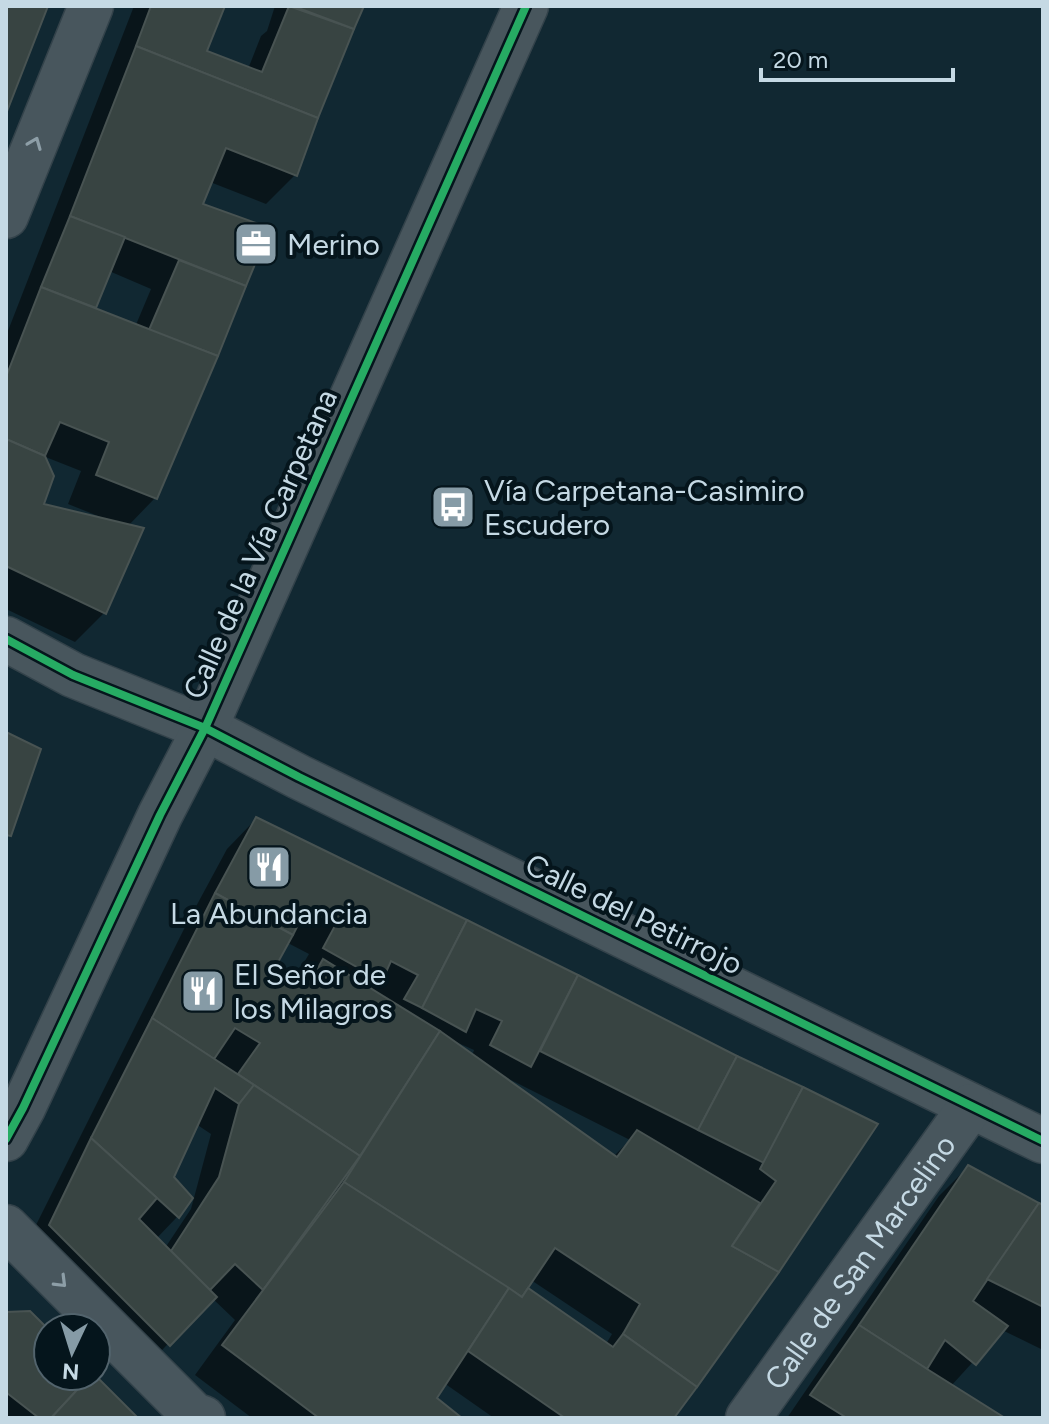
<svg xmlns="http://www.w3.org/2000/svg" width="1049" height="1424" viewBox="0 0 1049 1424" font-family="Figtree,sans-serif">
<rect width="100%" height="100%" fill="#112832"/>
<g fill="#0007" fill-rule="evenodd">
<path d="M134 6H223L205 53 248 69 261 36 267 31 275 6H362L295 175 266 204 210 182 201 205 267 229 155 498 127 527 141 530 104 613 75 642 6 609V336ZM109 271 151 289 135 327 94 310ZM43 456 81 471 68 504 103 518 102 520 42 506Z"/>
<path d="M256 819 875 1125 674 1418H494L444 1383 435 1398 459 1418H252L195 1375 235 1320 212 1298 140 1373 21 1255 186 925 227 849ZM286 942 309 954 296 976 275 964ZM456 1042 474 1050 472 1056 455 1044ZM509 1079 630 1140 613 1157 508 1081ZM196 1124 211 1134 191 1209 165 1248 156 1239 177 1217 191 1198 172 1178ZM531 1280 612 1334 606 1344 525 1288Z"/>
<polygon points="968,1167 1043,1206 1043,1350 1002,1330 951,1386 1001,1418 787,1418 939,1196"/>
<polygon points="6,1314 48,1332 48,1376 93,1376 135,1418 6,1418"/>
</g>
<g fill="#384442" stroke="#485352" stroke-width="2">
<polygon points="6,6 48,6 6,114"/>
<polygon points="151,6 225,6 207,51 262,72 289,6 354,29 318,118 136,46"/>
<polygon points="293,6 364,6 354,29"/>
<polygon points="136,46 318,118 297,176 226,148 203,204 270,228 246,286 70,216"/>
<polygon points="70,216 125,237 96,308 41,287"/>
<polygon points="179,260 246,286 218,356 149,330"/>
<polygon points="41,287 218,356 157,499 96,475 109,442 60,422 45,456 6,439 6,377"/>
<polygon points="6,439 45,456 54,476 44,504 144,528 106,614 6,566"/>
<polygon points="6,732 41,749 11,836 6,835"/>
<polygon points="256,817 467,920 422,1008 404,999 418,975 391,961 382,981 323,948 336,924 306,909 293,935 215,893"/>
<polygon points="215,893 293,935 277,964 310,982 323,959 440,1031 360,1156 238,1074 260,1043 235,1028 214,1059 152,1018"/>
<polygon points="467,920 578,975 531,1067 490,1045 502,1021 476,1009 466,1032 422,1008"/>
<polygon points="578,975 737,1056 698,1130 540,1051"/>
<polygon points="152,1018 254,1085 239,1104 215,1088 174,1177 193,1198 179,1218 91,1138"/>
<polygon points="440,1031 617,1157 637,1130 760,1203 732,1246 779,1272 697,1387 623,1334 640,1304 555,1248 522,1297 344,1182"/>
<polygon points="737,1056 803,1087 764,1163 698,1130"/>
<polygon points="254,1085 360,1156 263,1290 235,1264 210,1290 171,1251 219,1177 239,1104"/>
<polygon points="803,1087 878,1124 779,1272 732,1246 776,1181 760,1169"/>
<polygon points="91,1138 157,1198 139,1219 217,1297 170,1346 49,1225"/>
<polygon points="968,1165 1039,1203 973,1301 1008,1326 976,1365 945,1340 927,1369 859,1325"/>
<polygon points="344,1182 509,1288 437,1398 462,1418 319,1418 222,1345"/>
<polygon points="1039,1203 1043,1205 1043,1307 987,1279"/>
<polygon points="509,1288 522,1297 528,1288 613,1347 623,1334 697,1387 674,1418 565,1418 468,1351"/>
<polygon points="30,1311 48,1329 48,1376 90,1376 51,1418 39,1418 7,1393 6,1395 6,1312"/>
<polygon points="859,1325 927,1369 1005,1418 847,1418 810,1395"/>
<polygon points="90,1376 96,1376 138,1418 51,1418"/>
</g>
<g fill="none" stroke-linecap="round" stroke-linejoin="round">
<g stroke="#33424a" stroke-width="47">
<g id="street">
<polyline points="6,216 91,6"/>
<polyline points="6,639 73,675 205,728 299,777 1043,1141"/>
<polyline points="6,1227 194,1415 203,1418"/>
<path id="s1" d="M748 1418 971 1106"/>
</g>
</g>
<g stroke="#33424a" stroke-width="47">
<polyline id="secondary" points="6,1139 23,1108 160,815 205,728 526,6"/>
</g>
<use href="#street" stroke="#48565d" stroke-width="44"/>
<use href="#secondary" stroke="#48565d" stroke-width="44"/>
<g stroke="#05151c" stroke-width="13">
<g id="cycleway">
<polyline points="6,639 73,675 205,728 299,777 1043,1141"/>
<polyline points="6,1139 23,1108 160,815 205,728 526,6"/>
</g>
</g>
<use href="#cycleway" stroke="#26ab63" stroke-width="8"/>
</g>
<defs><path id="oneway-chevron" d="M-2-3.5L2.5 0L-2 3.5" fill="none" stroke-width="1.6" stroke-linecap="round" stroke-linejoin="round" transform="scale(2)"/></defs>
<g stroke="#8d9ea7">
<use href="#oneway-chevron" transform="translate(35 143) rotate(-68)"/>
<use href="#oneway-chevron" transform="translate(61 1282) rotate(45)"/>
</g>
<defs>
<g id="office-square" transform="scale(2.3)"><rect x="-9" y="-9" width="18" height="18" rx="4" fill="#869ba6" stroke="#05151c"/><path d="M-6-3h4V-5.5h4V-3h4V5H-6ZM-1-4.5V-3h2v-1.5ZM-6 0V1H6V0Z" fill="#fff"/></g>
<g id="bus-square" transform="scale(2.3)"><rect x="-9" y="-9" width="18" height="18" rx="4" fill="#869ba6" stroke="#05151c"/><path d="M-5-6H5V4H4V6H2V4H-2V6H-4V4H-5ZM-3.5-4V0h7V-4ZM-3.5 1.2v1.5H-2V1.2ZM2 1.2v1.5H3.5V1.2Z" fill="#fff"/></g>
<g id="restaurant-square" transform="scale(2.3)"><rect x="-9" y="-9" width="18" height="18" rx="4" fill="#869ba6" stroke="#05151c"/><path d="M-5-6h1v4h1v-4h1v4h1v-4h1v5L-1.5 .5V6h-2V.5L-5-1ZM5-6V6H3V1.5H1.5Q1.5-4 5-6Z" fill="#fff"/></g>
</defs>
<g fill-rule="evenodd">
<use href="#office-square" x="256" y="244"/>
<use href="#bus-square" x="453" y="507"/>
<use href="#restaurant-square" x="269" y="867"/>
<use href="#restaurant-square" x="203" y="991"/>
</g>
<g text-anchor="middle" dominant-baseline="central" stroke-width="8" stroke-linejoin="round" paint-order="stroke">
<g font-size="30" fill="#c5d9e4" stroke="#05151c" text-anchor="start">
<text x="287" y="244">Merino</text>
<text x="484" y="490">Vía Carpetana-Casimiro<tspan x="484" dy="34">Escudero</tspan></text>
<text x="269" y="913" text-anchor="middle">La Abundancia</text>
<text x="234" y="974">El Señor de<tspan x="234" dy="34">los Milagros</tspan></text>
</g>
<g font-size="30" fill="#c5d9e4" stroke="#05151c">
<text transform="translate(260 544) rotate(-66)">Calle de la Vía Carpetana</text>
<text transform="translate(634 914) rotate(26)">Calle del Petirrojo</text>
<text stroke="none"><textPath href="#s1" startOffset="192">Calle de San Marcelino</textPath></text>
</g>
</g>
<rect width="1049" height="1424" fill="none" stroke="#c5d9e4" stroke-width="16"/>
<g transform="translate(72 1352) rotate(184)"><circle r="38" fill="#05151c" stroke="#52636c" stroke-width="2"/>
<path d="M0-6L14 30L0 20L-14 30Z" fill="#869ba6"/>
<text y="-12" font-size="22" font-weight="bold" text-anchor="middle" fill="#c5d9e4">N</text>
</g>
<path d="M761 68v12h192v-12" fill="none" stroke="#c5d9e4" stroke-width="4"/>
<text x="773" y="68" font-size="24" fill="#c5d9e4" stroke="#05151c" stroke-width="6" paint-order="stroke">20 m</text>
</svg>
